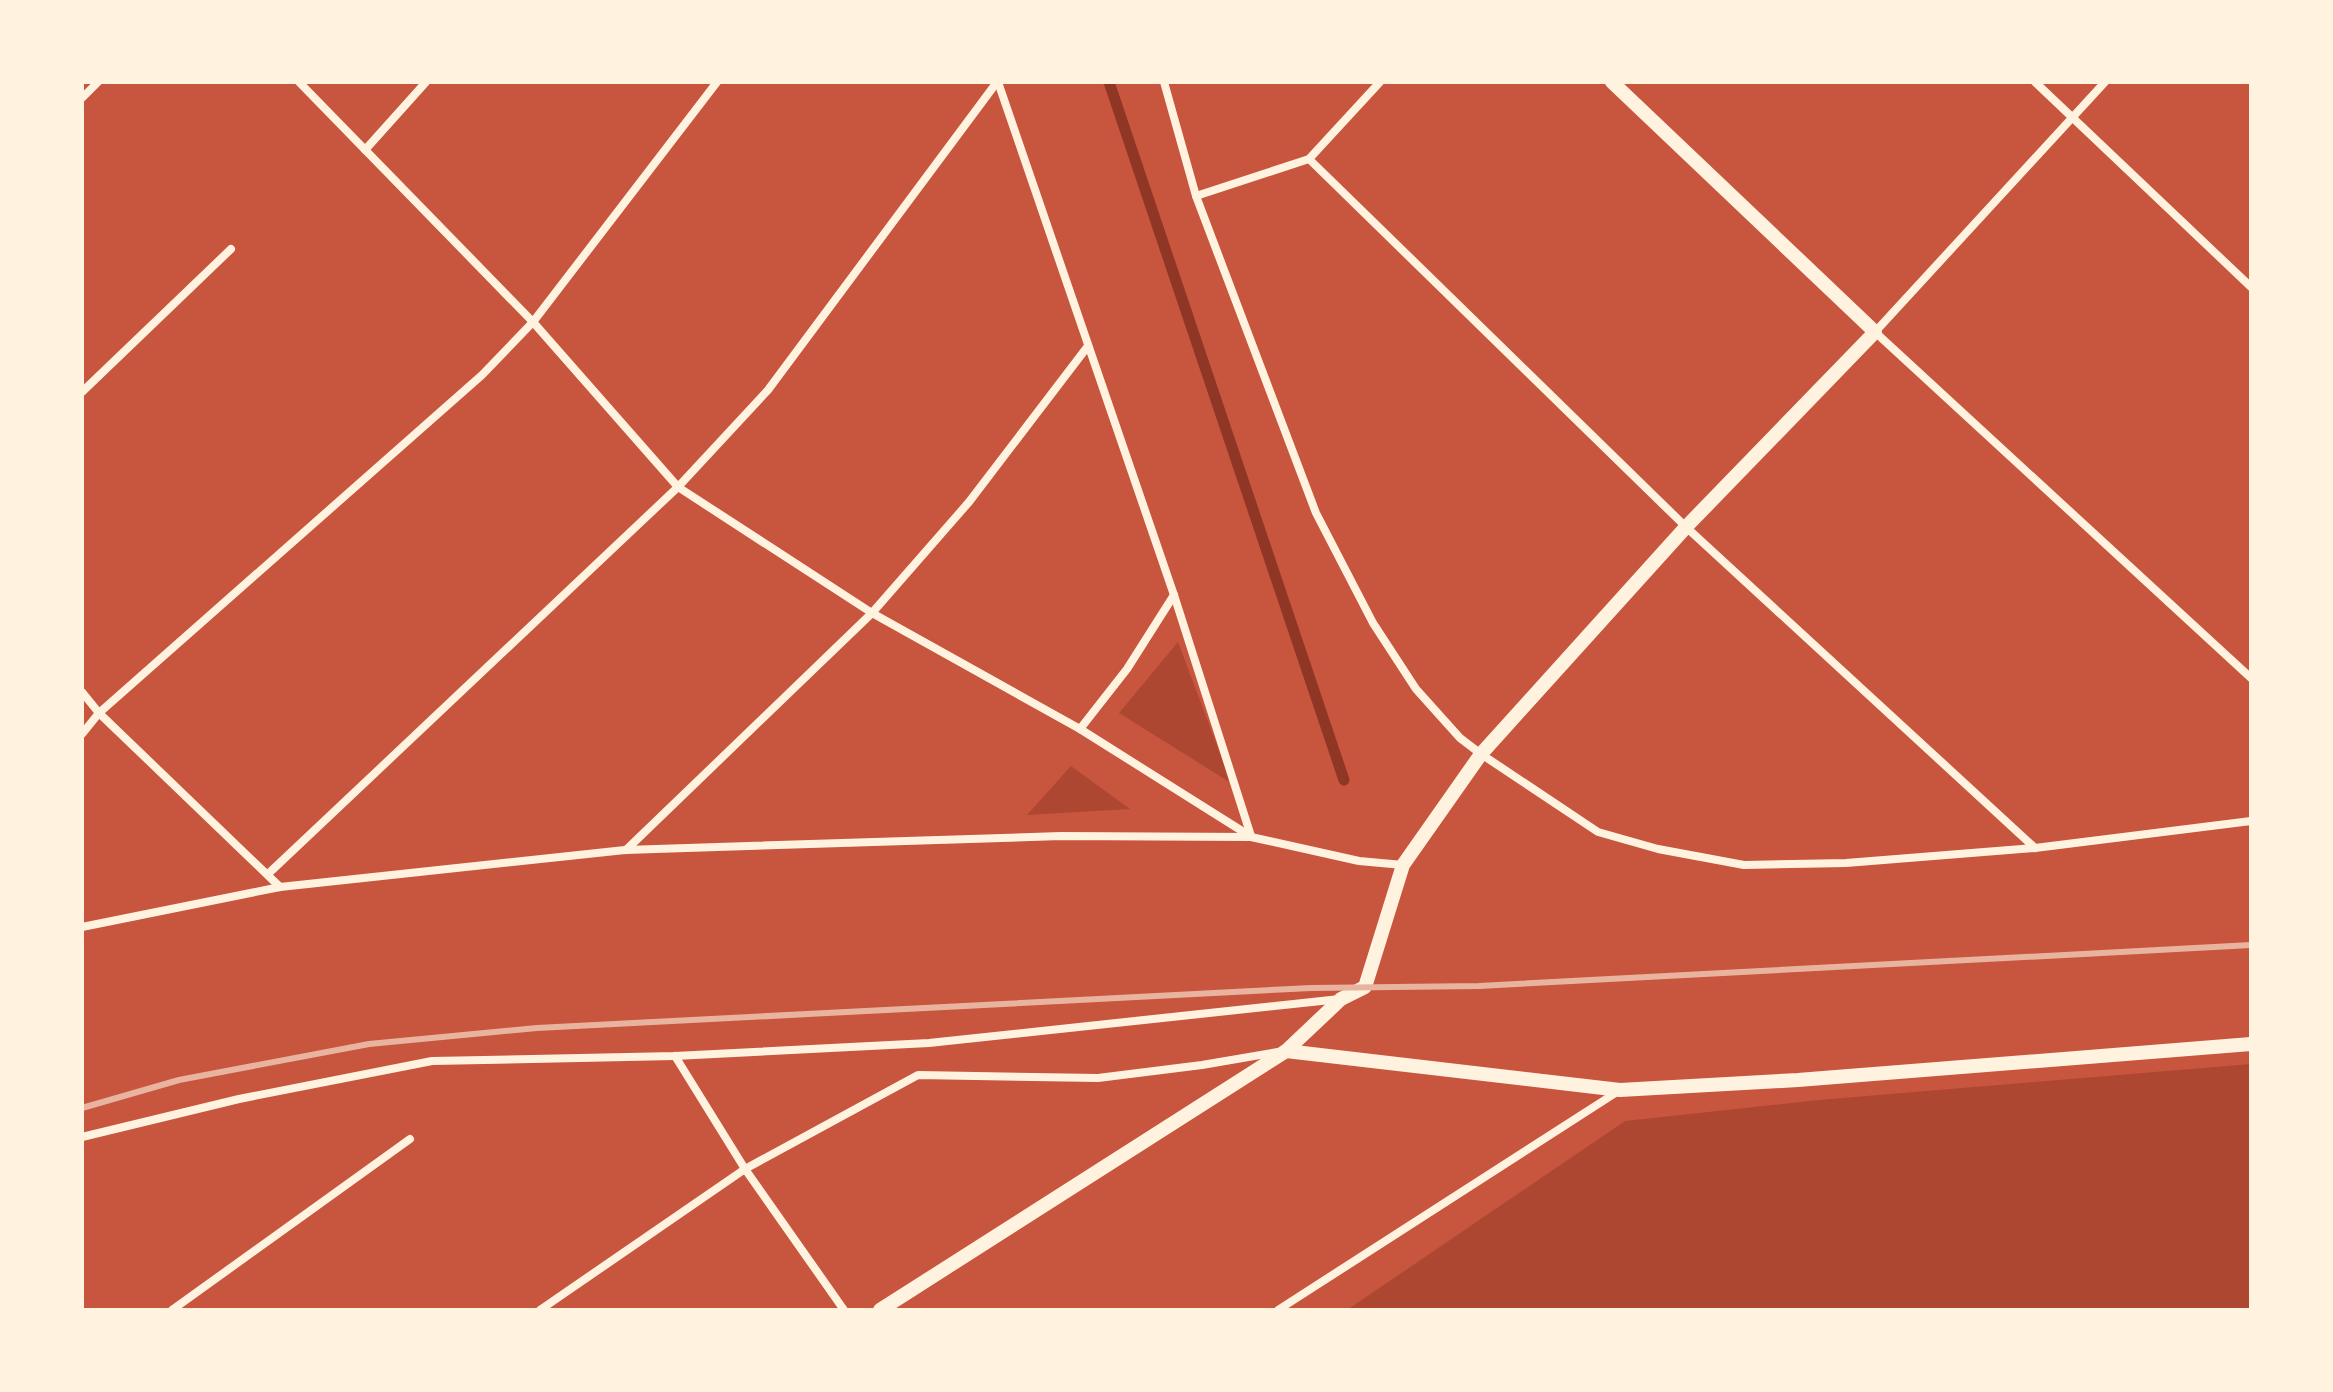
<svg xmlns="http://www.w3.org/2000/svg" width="2333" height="1392" viewBox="0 0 2333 1392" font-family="'Nunito Sans',sans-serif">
<rect width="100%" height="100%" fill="#c8553d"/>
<g fill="#ae4732">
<polygon points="1178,642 1231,783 1119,713"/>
<polygon points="1071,766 1130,809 1027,815"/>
<polygon points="2251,1064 2251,1310 1347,1310 1625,1121 1819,1100"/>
</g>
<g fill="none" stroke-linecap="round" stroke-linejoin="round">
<polyline stroke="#8f3625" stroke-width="11" points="1109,82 1344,780"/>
<g stroke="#fff3e0" stroke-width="8">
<polyline points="299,82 533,322 678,487 872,613 1080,729 1250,836"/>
<polyline points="998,82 1174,595 1251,836"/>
<polyline points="1164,82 1196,196 1316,513 1373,623 1416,689 1460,738 1481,754 1598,832 1658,849 1744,865 1846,863 2035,848 2251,821"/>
<polyline points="2035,82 2251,287"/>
<polyline points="2105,82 1875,332 2251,678"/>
<polyline points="82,98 98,82"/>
<polyline points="365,150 426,82"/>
<polyline points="1309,159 1686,527 2035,848"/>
<polyline points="1196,196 1309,159 1380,82"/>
<polyline points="82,392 231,249"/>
<polyline points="82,692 99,713 280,887"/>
<polyline points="1080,729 1127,669 1174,595"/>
<polyline points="82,734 99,713 482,375 533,322 717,82"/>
<polyline points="626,850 872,613 969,502 1088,346"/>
<polyline points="268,874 678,487 768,390 997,82"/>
<polyline points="82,927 280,887 625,850 1061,836 1251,837 1359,861 1403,865"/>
<polyline points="675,1056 745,1169 844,1310"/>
<polyline points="82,1137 239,1099 432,1061 675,1056 929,1043 1340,999"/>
<polyline points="172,1310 410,1139"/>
<polyline points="540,1310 745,1169 918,1075 1098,1078 1202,1065 1278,1052"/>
<polyline points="1278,1310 1617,1092"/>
</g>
<g stroke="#fff3e0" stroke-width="14">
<polyline points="1286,1051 1620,1090 1798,1080 2251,1044"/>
<polyline points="880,1310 1286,1051 1341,999 1365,987 1403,865 1481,754 1686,527 1875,332 1612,82"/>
</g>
<polyline stroke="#e9b49f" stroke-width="6" points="82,1108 179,1080 369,1044 537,1028 1311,988 1479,986 2251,945"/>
</g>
<rect width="2333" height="1392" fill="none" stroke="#fff3e0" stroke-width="168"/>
</svg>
